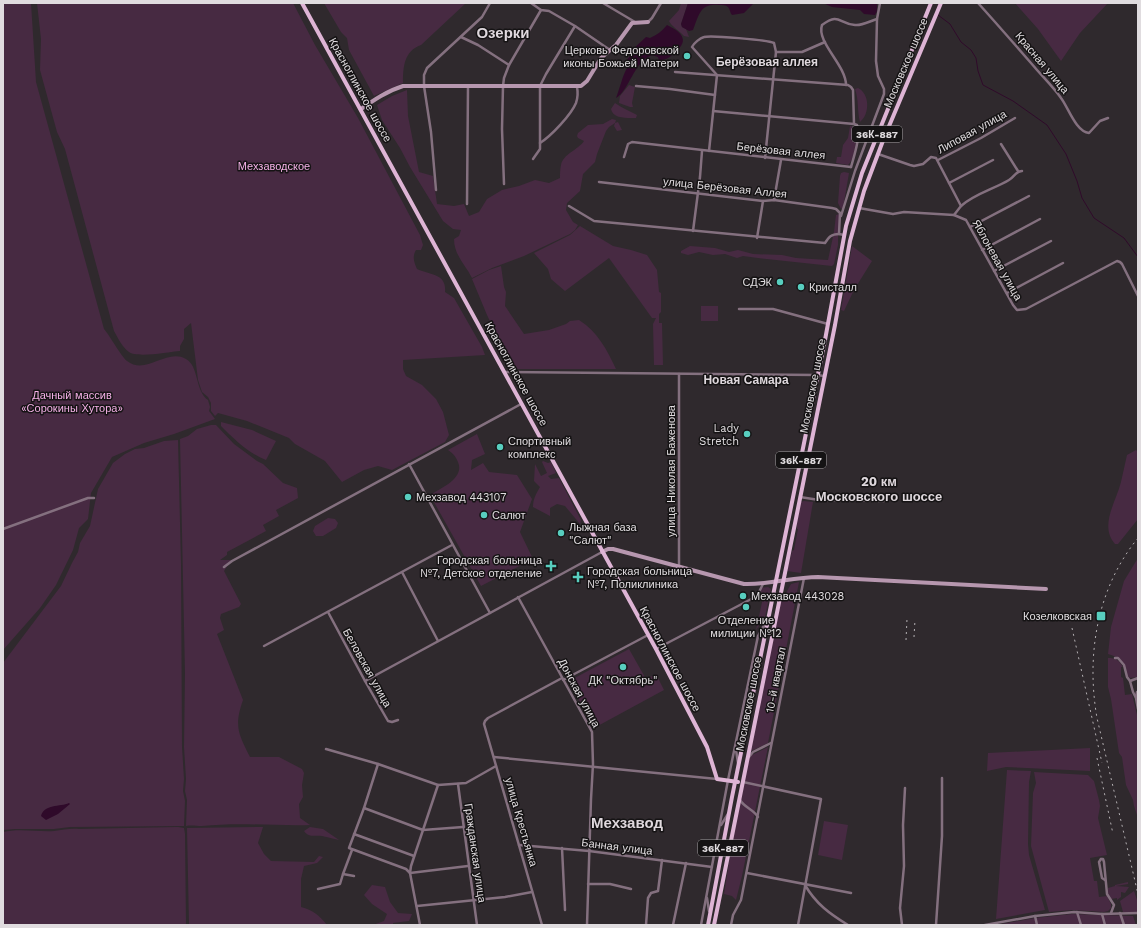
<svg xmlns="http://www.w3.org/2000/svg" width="1141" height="928" viewBox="0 0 1141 928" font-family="'Work Sans',sans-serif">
<rect width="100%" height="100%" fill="#2f292d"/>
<g fill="#472a42">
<path d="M3 3H31L36 82 104 329C110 336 121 356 127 361 146 376 166 348 186 359 199 366 195 391 208 400L210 407 209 411 215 419 174 434 144 443 112 457 91 493 88 519 79 528 73 550 56 585 40 608 3 650Z"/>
<path d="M37 3H293L315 45 358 118 420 235 423 245 421 250H416C412 257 414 262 417 269 429 275 447 273 445 292L454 298 482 347 485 355 403 360V369L406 376 422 385 436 399 443 412 449 435 445 442 392 470 378 466 364 470 342 482 325 461 295 444 289 438 247 421 218 413 215 416 211 411V403L208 397 202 392 198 380 191 323 184 329V339L180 346V351C169 352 137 358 129 352 122 347 118 338 114 331L65 149 57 132 40 70 41 39Z"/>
<path d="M324 3H466L421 45C404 51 403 67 403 83L374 96 349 50 347 38 341 32Z"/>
<path d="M681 3H688L681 24 682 27 686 29 689 37 684 36C680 31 672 27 669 21L679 10Z"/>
<polygon points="1015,3 1108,3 1080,33 1061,61 1038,29"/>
<polygon points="629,85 635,87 632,103 633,107 630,107 619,103 620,96"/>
<path d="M858 88C870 94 870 114 860 122 857 111 859 100 855 89Z"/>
<path d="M407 90 408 116 419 172 433 176 437 204 454 206 464 204 469 216 479 212 487 199 502 190 519 186 535 180 549 183 560 178C560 174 560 169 561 165 563 154 578 150 584 141L578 138 577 136 578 133 588 125 603 124 612 119 616 120 615 123 618 122 622 130 617 131 614 126 615 123 609 127 606 131 597 154 595 162 583 174 580 191 567 203 566 210 573 222 578 225 575 230 570 234 524 256 492 268 472 278C465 264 454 255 454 239L459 236 461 230 453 229 443 221 410 167 400 148 382 120 377 105 392 96Z"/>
<path d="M615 103C622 108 630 111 637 115L636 118C627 118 613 119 611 109Z"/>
<path d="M850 126 857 127C857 135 855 160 848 165L836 163 837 157H841L843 145 848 138Z"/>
<polygon points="844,172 849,173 843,208 841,209 838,203 840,176 841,173"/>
<polygon points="839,214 841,218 838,233 838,245 834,264 832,266 758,258 743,256 737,258 725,254 713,255 699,252 688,255 681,253 681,251 690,246 715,248 729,252 738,250 753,254 782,255 796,258 828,260 834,232 836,215"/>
<polygon points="580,226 613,246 631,250 647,255 657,270 659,292 661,293 661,312 659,314 659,323 662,323 663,365 654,365 653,324 656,318 652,318 609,258 565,291 551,279 548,269 534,253 570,235"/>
<polygon points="852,246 872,261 854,290 844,311 841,310"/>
<path d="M501 266 504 287 506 292 505 306 524 334 549 330 566 324 570 321 579 320C598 332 607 350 616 369H513L487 315 472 279 489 270Z"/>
<rect x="701" y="306" width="17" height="15"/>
<path d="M221 422 252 430 276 441 266 460C248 453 234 439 221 426Z"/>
<path d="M211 425H216L234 444 257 461 263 464 283 483 297 488 298 498 276 510 279 516 263 525 266 531 227 552V555L220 560H231L224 571 241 604 239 607 221 614 220 618 224 630 217 634 243 700C234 726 238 733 250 757H279L302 769 304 773 302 785 303 797 299 804 300 818 310 825C274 826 238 822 202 826 196 826 191 825 186 826L187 800 185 791 186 779 184 747 185 673 180 439 188 436 197 429Z"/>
<path d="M477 434 485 454 472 460 471 470 483 463 489 472 517 475 532 499 520 532 533 559 481 586 430 495C441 488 465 478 458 462 456 457 453 453 448 450Z"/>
<polygon points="178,440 181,564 182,747 184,779 183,791 185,801 184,826 70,827 54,829 15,829 3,830 3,663 61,586 72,563 78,552 80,543 90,526 98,489 113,463 125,454 135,449 144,448 164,441"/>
<path d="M1136 450 1138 452V519L1118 544H1115C1099 526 1116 502 1121 482 1123 473 1125 464 1127 455Z"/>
<path d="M543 461 548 463 551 462 556 473 548 476 551 479 559 478 581 520 580 524 565 506 557 504 550 508V516L533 507C533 499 536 494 540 487L534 481 535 464 541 476 547 473 542 462Z"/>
<polygon points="804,501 813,502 801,573 787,571 792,551 794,550 798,529 797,529 797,522 801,502"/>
<polygon points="328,518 335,519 338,523 336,528 323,536 316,536 313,531 315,526"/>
<path d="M1138 558V677L1130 678C1119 669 1131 660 1108 654L1111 627 1124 581Z"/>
<polygon points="799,582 768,743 749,752 777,609 791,584"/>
<polygon points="768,587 771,589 765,617 756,630 764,593 759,592 761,588"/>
<polygon points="629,649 646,679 656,674 664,690 594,728 569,681"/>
<path d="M1108 658C1116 658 1119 660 1123 667H1121V677L1123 678 1125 695 1132 694 1138 719V818L1134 806 1133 800 1126 785 1122 757 1119 753 1111 699 1108 687Z"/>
<polygon points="768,747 742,876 736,900 732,896 724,894 739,799 747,759 752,755"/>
<polygon points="1090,748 1090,771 1006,767 987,771 988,753"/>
<polygon points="1007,770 1031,771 1029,782 1028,844 1029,855 1045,910 996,919"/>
<polygon points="1034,772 1088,775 1094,781 1099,800 1100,806 1098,818 1107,855 1090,858 1094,881 1097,881 1099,897 1107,896 1111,904 1111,908 1108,911 1104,912 1072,910 1049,912 1031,846 1033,793 1036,783"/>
<polygon points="824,821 848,825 842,860 818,855"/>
<path d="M178 827 184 828 185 834 186 925H3V832C19 828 37 832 54 831 63 830 70 828 79 829Z"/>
<path d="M263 827 258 843 264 854 271 861 314 862 319 856 323 857 317 863 304 866 301 879V907C313 910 319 915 327 925H189L187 828Z"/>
<path d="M310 827 323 829 339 840C333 839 328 837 322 836 315 835 309 838 304 831Z"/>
<polygon points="1128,882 1128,884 1116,886 1129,887 1125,893 1121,892 1121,897 1117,900 1117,898 1111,899 1108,893 1108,888 1115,886 1115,885"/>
<polygon points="372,885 385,887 390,902 398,913 412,914 409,921 393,923 393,925 373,925 384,921 387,914 372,904 364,895"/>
<polygon points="1134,891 1138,903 1138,912 1123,912 1120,901"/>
<polygon points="1072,914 1133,916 1136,925 996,925 1035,918"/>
</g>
<g fill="#2f0a2a">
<path d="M688 3H754L744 13 732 15C730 13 730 9 728 7 726 5 722 5 719 5 700 3 699 15 693 30L689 31 682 27 681 24Z"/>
<polygon points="823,3 877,3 877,11 875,15 864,14 860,10 832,7"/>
<path d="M667 25C680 31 691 40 675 52 673 53 671 57 668 58 666 60 662 59 659 61L658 57 652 55C634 61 629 91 616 98 620 88 622 77 627 68L625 62 630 56 631 51 646 37 650 38C657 35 662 31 667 25Z"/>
<path d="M69 803 70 804 58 814 46 820 41 816C44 804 60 807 69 803Z"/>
</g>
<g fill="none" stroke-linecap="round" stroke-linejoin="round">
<polyline stroke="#2f0a2a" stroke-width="1" points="938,15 950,24 961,42 971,50 976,58 978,71 983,85 1013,101 1047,125 1066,154 1077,181 1082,198 1094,218 1124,238 1138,257"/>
<g stroke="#84707f" stroke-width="2.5">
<polyline points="531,3 541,10 549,11 575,26 610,50"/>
<polyline points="603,3 635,22"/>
<path d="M978 3C998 25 1017 47 1037 70 1045 79 1054 88 1061 98 1068 107 1076 132 1089 133L1100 121 1108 118"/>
<polyline points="648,22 652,18 661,3"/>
<polyline points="461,37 478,45 509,65"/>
<polyline points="776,52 802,52 825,42"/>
<polyline points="675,72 848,85 851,87 853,90 854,124"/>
<path d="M717 75 692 47C694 43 700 38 704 37 711 35 767 40 774 43L776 52 765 158"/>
<path d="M846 85C846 65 816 42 822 25 840 12 838 24 855 25 862 26 870 21 877 19"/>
<polyline points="636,86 670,89 715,95"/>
<path d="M713 111 854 124 857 125C861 136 854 156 851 167"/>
<path d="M540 143C551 136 571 115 576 103 578 97 578 92 577 87"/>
<polyline points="1001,144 1018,171"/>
<polyline points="709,151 717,75"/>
<polyline points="878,154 910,165 914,166 923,164 931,157 936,158 961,206 954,215 966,220 1013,305 1017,310 1026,309 1117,261 1120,262 1122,264 1138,296"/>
<polyline points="624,157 628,144 632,142 851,167"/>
<polyline points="533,159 540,149 540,86 546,74 575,26"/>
<polyline points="938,160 981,138 1015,118"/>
<polyline points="599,182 763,201 774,200 832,208 836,209 840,213 839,234 844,235"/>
<polyline points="949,183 993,160"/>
<polyline points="504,184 502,129 503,86 504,78 509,65 541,10"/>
<polyline points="436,190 431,132 424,86 424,75 427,68 482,17 490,3"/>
<polyline points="774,200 781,160"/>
<polyline points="467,204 468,86"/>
<path d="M569 206 594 221 825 243C829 237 831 234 839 234"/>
<path d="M961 206C974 194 994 189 1009 180 1014 177 1016 171 1022 171"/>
<polyline points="859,208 893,214 904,212 954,215"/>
<polyline points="841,216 855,171 884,94 884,89 878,76 876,61 877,19 880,3"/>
<polyline points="970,227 1029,196"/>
<polyline points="693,231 700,177 702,151"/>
<polyline points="757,238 763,201"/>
<polyline points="982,250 1040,219"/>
<polyline points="994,271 1051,241"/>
<polyline points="1007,293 1063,263"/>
<polyline points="739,309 773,309 828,324"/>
<polyline points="504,372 817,375 824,376"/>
<polyline points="679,374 679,567"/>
<polyline points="409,464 490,613"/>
<polyline points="800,497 819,500 884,501"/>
<polyline points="3,529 88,498 94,498"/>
<polyline points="224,567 232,561 521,404"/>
<polyline points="402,572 438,641"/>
<polyline points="518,597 592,732 593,764 591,799 587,925"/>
<polyline points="328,612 365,681 388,721 392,722 398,720"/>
<polyline points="264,646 452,545"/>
<polyline points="656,649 757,596 763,584"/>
<polyline points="1115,658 1118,658 1124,665 1127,677 1130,681 1133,692 1136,698 1138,709"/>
<polyline points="563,680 648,635"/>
<polyline points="365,681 602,552"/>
<polyline points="1130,681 1138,678"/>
<polyline points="1136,697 1137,692 1138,692"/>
<polyline points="326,749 378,764 438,785"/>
<polyline points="736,750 738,763"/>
<polyline points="494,757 717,779"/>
<polyline points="749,757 753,752 771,743"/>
<polyline points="378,764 364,808 349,848 406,869 410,873 468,866"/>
<polyline points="743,782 821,799 798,925"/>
<polyline points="458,784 477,925"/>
<path d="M740 800C745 808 753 809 758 817"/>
<polyline points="364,808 423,830 463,827"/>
<polyline points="721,825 728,814"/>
<polyline points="354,834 414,856"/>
<polyline points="519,845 589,851 712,867"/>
<polyline points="562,848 565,910"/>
<polyline points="1101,859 1103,859 1104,862 1107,894 1114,905 1111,913"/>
<polyline points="1101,859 1099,862 1102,878 1105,880"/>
<polyline points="747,873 851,893"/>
<polyline points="343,874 352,850"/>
<polyline points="588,884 610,884 631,889"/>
<path d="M805 885C816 904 830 914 848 925"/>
<polyline points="318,889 340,884 343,874 354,876"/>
<polyline points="707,898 709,911"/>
<polyline points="417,906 505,897 532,892"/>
<polyline points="1077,912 1081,925"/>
<polyline points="1120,913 1124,925"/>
<polyline points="1102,914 1105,925"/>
<polyline points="1035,916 1037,925"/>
<polyline points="420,925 410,873 411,866 438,785 466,783 496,766"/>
<polyline points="542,925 484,724 485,721 488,718 562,678"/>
<polyline points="646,925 648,898 651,893 658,891 662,860"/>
<polyline points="673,925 686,863"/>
<polyline points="701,925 728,780 758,636 767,620"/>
<polyline points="731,925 733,915 741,900 804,578"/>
<polyline points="902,925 900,908 904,866 903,825 905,788"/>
<polyline points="936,925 942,836 942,778"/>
<polyline points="985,925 1035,916 1074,912 1102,914 1138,913"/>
</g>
<g stroke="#b797af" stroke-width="4">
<path d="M361 109C374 100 387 91 403 86H581L587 81 601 58 616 45 632 23 648 22"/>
<path d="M602 552 608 549H613L744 584C769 585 793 577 818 577L1046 589"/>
</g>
<g stroke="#deb4d5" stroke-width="4">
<polyline points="302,3 656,649 707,747 717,779 738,782"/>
<polyline points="708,925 732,797 825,340 846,226 862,173 931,3"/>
<polyline points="714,925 835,325 850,241 864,191 884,138 941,3"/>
</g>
<g stroke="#b4b0b3" stroke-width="1" stroke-dasharray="2 4" stroke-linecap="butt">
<path d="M1138 538C1097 588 1086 655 1097 718L1138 894"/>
<polyline points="1072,628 1102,763"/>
<polyline points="914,637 915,620"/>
<polyline points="906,640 907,619"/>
<polyline points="1097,758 1113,834"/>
</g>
</g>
<g fill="#58cebf" stroke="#151314" stroke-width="1.5">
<circle cx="687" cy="56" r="4"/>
<circle cx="780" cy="282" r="4"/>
<circle cx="801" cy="287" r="4"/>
<circle cx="747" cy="434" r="4"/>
<circle cx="500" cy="447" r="4"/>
<circle cx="408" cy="497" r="4"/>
<circle cx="484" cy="515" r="4"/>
<circle cx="561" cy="533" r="4"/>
<path d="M549 560h4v4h4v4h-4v4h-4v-4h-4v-4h4z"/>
<path d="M576 571h4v4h4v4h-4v4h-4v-4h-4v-4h4z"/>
<circle cx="743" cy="596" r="4"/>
<circle cx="746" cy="607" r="4"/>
<rect x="1096" y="611" width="10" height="10" rx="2"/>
<circle cx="623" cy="667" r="4"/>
</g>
<g text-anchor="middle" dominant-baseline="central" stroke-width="3" stroke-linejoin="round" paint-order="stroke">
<g fill="#151314" stroke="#a3a0a2" stroke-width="1">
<rect x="852" y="126" width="50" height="16" rx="3"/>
<rect x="776" y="452" width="50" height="16" rx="3"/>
<rect x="698" y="840" width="50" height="16" rx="3"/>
</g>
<g font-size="10" font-weight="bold" fill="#e0dcdf">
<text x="877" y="134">36К-887</text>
<text x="801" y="460">36К-887</text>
<text x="723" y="848">36К-887</text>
</g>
<g font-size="11" fill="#e0dcdf" stroke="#151314" text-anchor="start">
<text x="679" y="50" text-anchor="end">Церковь Федоровской<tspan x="679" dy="13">иконы Божьей Матери</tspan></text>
<text x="772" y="282" text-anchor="end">СДЭК</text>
<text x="809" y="287">Кристалл</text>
<text x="739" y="428" text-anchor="end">Lady<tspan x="739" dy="13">Stretch</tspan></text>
<text x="508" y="441">Спортивный<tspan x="508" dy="13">комплекс</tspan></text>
<text x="416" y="497">Мехзавод 443107</text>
<text x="492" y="515">Салют</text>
<text x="569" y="527">Лыжная база<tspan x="569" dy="13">"Салют"</tspan></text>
<text x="542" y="560" text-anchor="end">Городская больница<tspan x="542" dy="13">№7, Детское отделение</tspan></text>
<text x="587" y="571">Городская больница<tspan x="587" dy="13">№7, Поликлиника</tspan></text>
<text x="751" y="596">Мехзавод 443028</text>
<text x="1092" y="616" text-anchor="end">Козелковская</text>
<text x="746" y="620" text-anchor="middle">Отделение<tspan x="746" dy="13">милиции №12</tspan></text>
<text x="623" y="680" text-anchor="middle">ДК "Октябрь"</text>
</g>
<g font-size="11" fill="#e0dcdf" stroke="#151314">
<text transform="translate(906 63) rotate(-67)">Московское шоссе</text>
<text transform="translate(1042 63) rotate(50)">Красная улица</text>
<text transform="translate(360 90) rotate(61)">Красноглинское шоссе</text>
<text transform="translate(972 132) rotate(-29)">Липовая улица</text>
<text transform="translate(781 151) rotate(6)">Берёзовая аллея</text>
<text transform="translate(725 188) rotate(6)">улица Берёзовая Аллея</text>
<text transform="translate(997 260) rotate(61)">Яблоневая улица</text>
<text transform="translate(516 374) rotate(61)">Красноглинское шоссе</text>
<text transform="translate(813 386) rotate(-79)">Московское шоссе</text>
<text transform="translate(671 471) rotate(-90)">улица Николая Баженова</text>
<text transform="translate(670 659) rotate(62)">Красноглинское шоссе</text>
<text transform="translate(367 668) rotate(61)">Беловская улица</text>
<text transform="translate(776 680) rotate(-79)">10-й квартал</text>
<text transform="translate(579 693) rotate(62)">Донская улица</text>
<text transform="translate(749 704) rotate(-79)">Московское шоссе</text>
<text transform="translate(521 822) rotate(74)">улица Крестьянка</text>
<text transform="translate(617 847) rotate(7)">Банная улица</text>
<text transform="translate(475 853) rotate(82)">Гражданская улица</text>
</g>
<g font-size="11" fill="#f4b0e6" stroke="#151314">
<text x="274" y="166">Мехзаводское</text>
<text x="72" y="395">Дачный массив<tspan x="72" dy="13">«Сорокины Хутора»</tspan></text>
</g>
<g font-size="12" font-weight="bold" fill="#dfd8dd" stroke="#151314">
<text x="767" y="62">Берёзовая аллея</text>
<text x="746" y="380">Новая Самара</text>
</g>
<g font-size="13" font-weight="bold" fill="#dfd8dd" stroke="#151314">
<text x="879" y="481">20 км<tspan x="879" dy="15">Московского шоссе</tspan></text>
</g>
<g font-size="15" font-weight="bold" fill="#dfd8dd" stroke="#151314">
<text x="503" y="33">Озерки</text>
<text x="627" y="823">Мехзавод</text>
</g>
</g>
<rect width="1141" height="928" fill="none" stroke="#e0dcdf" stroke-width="8"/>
</svg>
